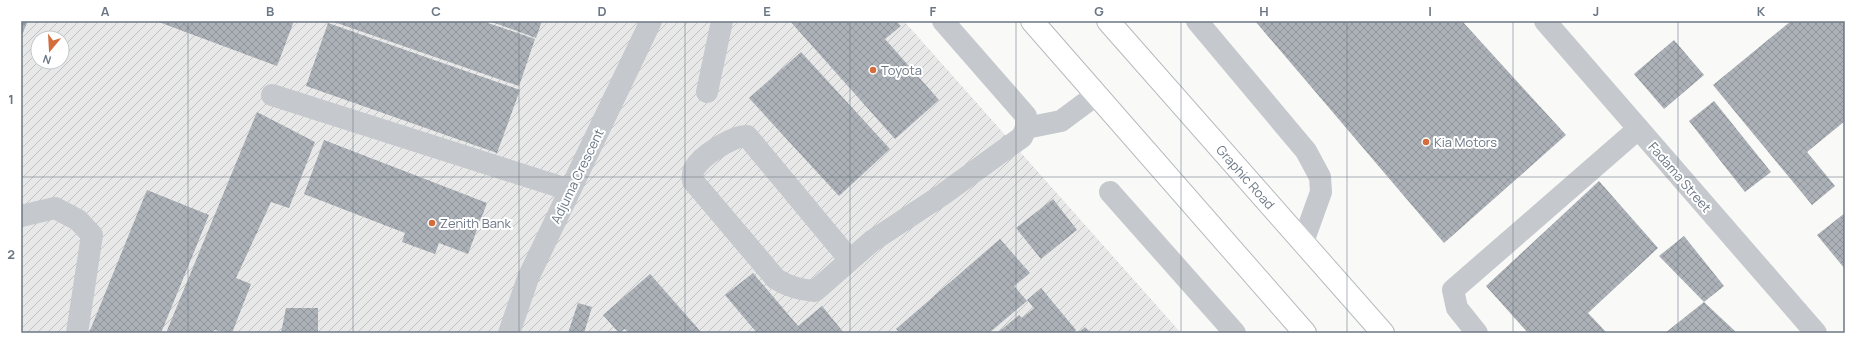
<svg xmlns="http://www.w3.org/2000/svg" width="1866" height="354" viewBox="0 0 1866 354" font-family="Manrope,sans-serif">
<defs>
<pattern id="industrial-furrows" width="10" height="10" patternUnits="userSpaceOnUse"><rect width="10" height="10" fill="#e7e8e7"/><path d="M-1 1l2-2M0 10L10 0M9 11l2-2" fill="none" stroke="#bfc1c1"/></pattern>
<pattern id="building-cross-hatch" width="8" height="8" patternUnits="userSpaceOnUse"><rect width="8" height="8" fill="#abb1b7"/><path d="M0 0l8 8M0 8l8-8" fill="none" stroke="#8f959a"/></pattern>
</defs>
<rect width="100%" height="100%" fill="#f9f9f7"/>
<path fill="url(#industrial-furrows)" fill-rule="evenodd" d="M21 21H904L1181 333H21ZM38 38H62V62H38Z"/>
<g fill="url(#building-cross-hatch)">
<polygon points="21,21 28,21 21,37"/>
<polygon points="156,21 294,21 277,66"/>
<polygon points="331,21 482,21 535,39 519,86"/>
<polygon points="489,21 542,21 536,38"/>
<polygon points="790,21 896,21 901,26 885,39 939,100 895,139"/>
<polygon points="1255,21 1462,21 1566,135 1444,243"/>
<polygon points="1791,21 1845,21 1845,121 1807,152 1835,186 1812,205 1713,85"/>
<polygon points="328,23 520,90 497,153 306,86"/>
<polygon points="1674,40 1704,75 1664,109 1634,74"/>
<polygon points="801,52 890,149 839,196 749,98"/>
<polygon points="1714,101 1771,172 1745,192 1689,121"/>
<polygon points="257,112 315,142 289,208 271,202 236,278 251,284 232,333 214,330 213,333 166,333"/>
<polygon points="324,140 487,203 468,254 439,243 435,254 402,242 405,233 304,194"/>
<polygon points="1599,181 1658,248 1588,313 1607,333 1528,333 1486,286"/>
<polygon points="147,190 209,215 161,333 89,333"/>
<polygon points="1053,199 1077,230 1041,259 1016,228"/>
<polygon points="1845,213 1845,269 1817,235"/>
<polygon points="1684,236 1724,286 1704,302 1737,333 1665,333 1704,302 1659,256"/>
<polygon points="1000,239 1030,273 1014,286 1027,301 989,333 900,333 896,329"/>
<polygon points="753,273 798,326 822,306 844,333 757,333 725,295"/>
<polygon points="650,274 702,333 629,333 625,329 619,333 603,315"/>
<polygon points="1041,288 1076,330 1073,333 997,333 1019,315 1022,318 1034,308 1027,300"/>
<polygon points="578,303 592,307 584,333 568,333"/>
<polygon points="286,308 318,308 318,333 281,333"/>
<polygon points="1085,327 1091,333 1078,333"/>
</g>
<g fill="none" stroke-linecap="round" stroke-linejoin="round">
<g stroke="#b7babe" stroke-width="24">
<g id="major">
<polyline points="1032,21 1305,333"/>
<path id="s1" d="M1108 21 1383 333"/>
</g>
</g>
<g stroke="#c5c8cc" stroke-width="22">
<polyline points="1197,21 1306,151 1320,177 1321,192 1303,242"/>
<polyline points="1545,21 1816,333"/>
<polyline points="707,92 722,21"/>
<polyline points="272,95 570,190"/>
<polyline points="1026,128 1061,121 1096,95"/>
<polyline points="1110,192 1235,333"/>
<polyline points="21,216 55,208 78,220 92,235 77,333"/>
<path d="M850 260 747 136C732 136 701 156 694 169 692 173 693 177 693 181L776 279C789 287 800 290 815 291L872 241 942 195 1022 137 1026 128V116L943 21"/>
<polyline points="509,333 528,278 651,21"/>
<polyline points="1477,333 1457,308 1453,290 1638,129"/>
</g>
<use href="#major" stroke="#fff" stroke-width="22"/>
</g>
<path fill="none" stroke="#6b7785" stroke-width="1" stroke-opacity="0.55" d="M188 21V333M353 21V333M519 21V333M685 21V333M850 21V333M1016 21V333M1181 21V333M1347 21V333M1513 21V333M1678 21V333M21 177H1845"/>
<g fill="#d56c3b" stroke="#fff" stroke-width="1.5">
<circle cx="873" cy="70" r="4"/>
<circle cx="1426" cy="142" r="4"/>
<circle cx="432" cy="223" r="4"/>
</g>
<g text-anchor="middle" dominant-baseline="central" stroke-width="4" stroke-linejoin="round" paint-order="stroke">
<g font-size="13" fill="#6b7785" stroke="#fff" text-anchor="start">
<text x="881" y="70">Toyota</text>
<text x="1434" y="142">Kia Motors</text>
<text x="440" y="223">Zenith Bank</text>
</g>
<g font-size="13" fill="#6b7785" stroke="#fff">
<text transform="translate(577 176) rotate(-64)">Adjuma Crescent</text>
<text stroke="none"><textPath href="#s1" startOffset="208">Graphic Road</textPath></text>
<text transform="translate(1680 177) rotate(49)">Fadama Street</text>
</g>
</g>
<rect width="1866" height="354" fill="none" stroke="#ffffff" stroke-width="44"/>
<g transform="translate(50 50) rotate(198)"><circle r="19" fill="#ffffff" stroke="#c4c9ce"/>
<path d="M0-3L7 15L0 10L-7 15Z" fill="#d56c3b"/>
<text y="-6" font-size="11" font-weight="bold" text-anchor="middle" fill="#6b7785">N</text>
</g>
<rect x="22" y="22" width="1822" height="310" fill="none" stroke="#6b7785" stroke-width="1.5"/>
<g font-size="13" text-anchor="middle" font-weight="bold" fill="#6b7785">
<text x="105" y="16">A</text>
<text x="270" y="16">B</text>
<text x="436" y="16">C</text>
<text x="602" y="16">D</text>
<text x="767" y="16">E</text>
<text x="933" y="16">F</text>
<text x="1099" y="16">G</text>
<text x="1264" y="16">H</text>
<text x="1430" y="16">I</text>
<text x="1596" y="16">J</text>
<text x="1761" y="16">K</text>
<text x="11" y="104">1</text>
<text x="11" y="259">2</text>
</g>
</svg>
